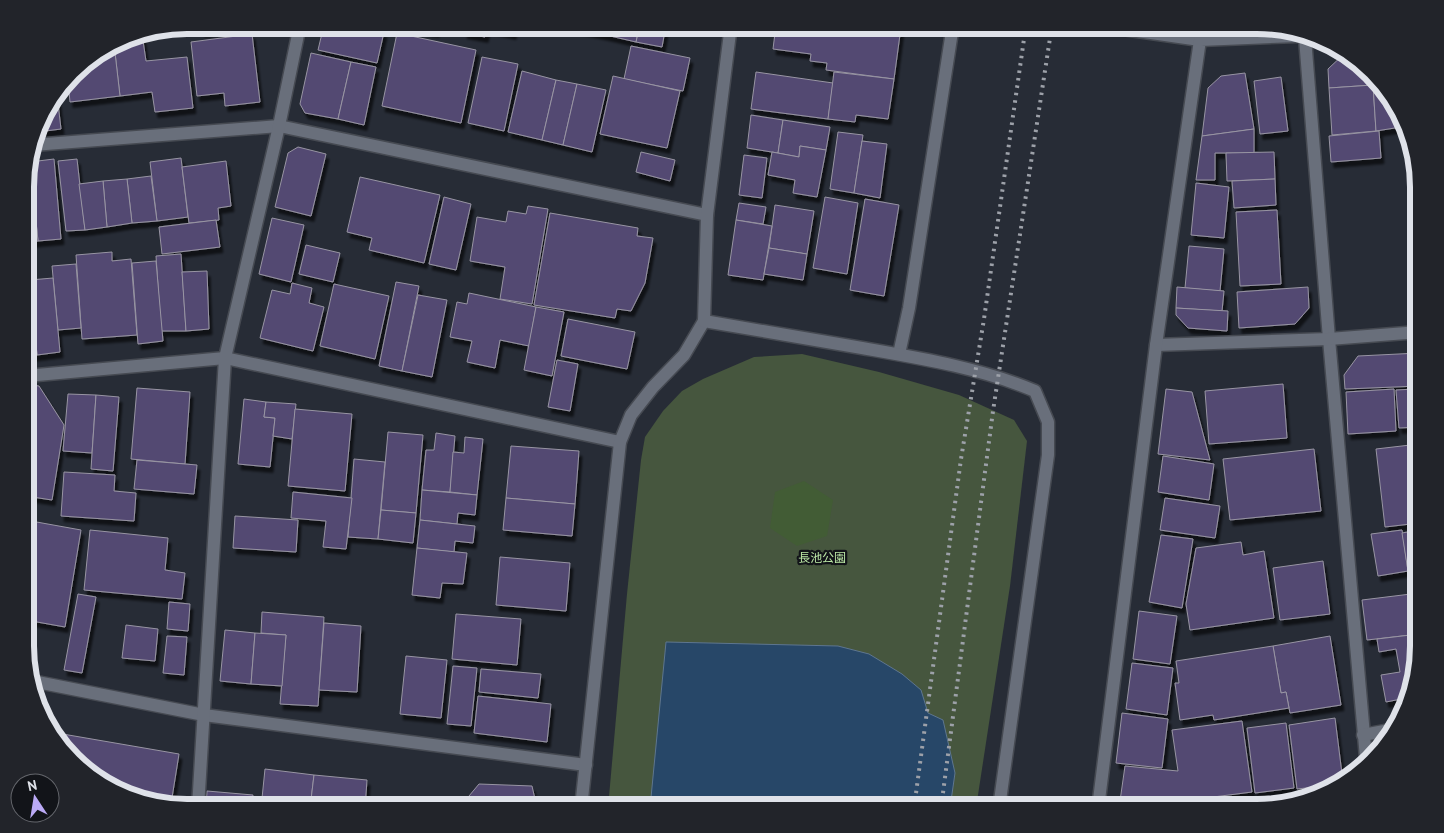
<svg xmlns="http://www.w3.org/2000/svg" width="1444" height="833" viewBox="0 0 1444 833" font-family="'PT Sans','Noto Sans JP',sans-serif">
<defs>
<filter id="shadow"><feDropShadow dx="3" dy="5.5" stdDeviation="1" flood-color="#0009"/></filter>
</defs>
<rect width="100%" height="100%" fill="#272c36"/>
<polygon fill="#46563e" points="802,354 879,372 959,395 1014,420 1027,441 1010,586 976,808 608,808 627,594 641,460 645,437 663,411 682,391 703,379 754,357"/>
<polygon fill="#425c35" points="804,481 833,500 827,536 797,546 770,528 775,492"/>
<polygon fill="#274768" stroke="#5e768f" points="666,642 838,646 869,654 902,674 921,690 928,713 943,720 955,773 950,808 650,808"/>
<g fill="#534872" stroke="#9895a3" filter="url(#shadow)">
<polygon points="201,25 260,25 202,32"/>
<polygon points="324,25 374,25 373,30 384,32 377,63 318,50"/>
<polygon points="416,25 437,25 436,32 416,29"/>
<polygon points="466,25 488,25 485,37 464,33"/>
<polygon points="488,25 515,25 513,34 487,28"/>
<polygon points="559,25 609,25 606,35"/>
<polygon points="609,25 640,25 636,42 606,35"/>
<polygon points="640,25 666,25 662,47 636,42"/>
<polygon points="776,25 888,25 901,27 894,79 826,70 827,63 810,61 811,54 773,49"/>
<polygon points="397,33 476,50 461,123 382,106"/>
<polygon points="142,34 146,61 187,57 193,108 155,112 152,92 120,96 114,44 125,37"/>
<polygon points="252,34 260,102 225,106 224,93 197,96 191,42"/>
<polygon points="114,44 120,96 70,102 68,81 80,65"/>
<polygon points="631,46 690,58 683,91 624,79"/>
<polygon points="311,53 351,62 338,119 305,113 300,104"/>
<polygon points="1345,53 1372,78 1373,85 1329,88 1328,69"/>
<polygon points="482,57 518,64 504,131 468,123"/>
<polygon points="351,62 376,67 364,125 338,119"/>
<polygon points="522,71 556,80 542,140 508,132"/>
<polygon points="756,72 833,83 828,119 751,109"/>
<polygon points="834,72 894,79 888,119 856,115 855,122 828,119"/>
<polygon points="1245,73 1254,129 1202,136 1208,88 1221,76"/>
<polygon points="613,76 680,91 667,148 600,134"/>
<polygon points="1281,77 1288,131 1260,134 1254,81"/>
<polygon points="556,80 577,84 563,145 542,140"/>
<polygon points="577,84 606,90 592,152 563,145"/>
<polygon points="1373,85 1376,131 1332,135 1329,88"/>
<polygon points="1373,85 1378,85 1392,97 1401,127 1376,131"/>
<polygon points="57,95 61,129 37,132 42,115"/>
<polygon points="751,115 783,120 778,153 747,148"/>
<polygon points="783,120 830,127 826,150 800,146 799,157 778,153"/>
<polygon points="1254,129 1254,153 1215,153 1215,180 1196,180 1202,136"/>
<polygon points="1379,131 1381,158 1331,162 1329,136"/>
<polygon points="838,132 863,135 854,193 830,189"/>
<polygon points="862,141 887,144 880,198 854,193"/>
<polygon points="800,146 826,150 817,197 793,193 795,180 768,175 772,152 799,157"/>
<polygon points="298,147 326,154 311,216 275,207 288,153"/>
<polygon points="641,152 675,160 670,181 636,172"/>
<polygon points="1274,152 1275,179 1227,181 1226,153"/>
<polygon points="744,155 767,158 762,198 739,195"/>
<polygon points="181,158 188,217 157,221 150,162"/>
<polygon points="54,159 61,239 38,241 30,162"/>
<polygon points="77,159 85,230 66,231 58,161"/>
<polygon points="226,161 231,206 218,208 219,220 189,223 182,167"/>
<polygon points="28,162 30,162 38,241 26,243"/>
<polygon points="151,176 157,221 132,223 127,179"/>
<polygon points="360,177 440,195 424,263 369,250 372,238 347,232"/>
<polygon points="127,179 132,223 107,227 103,181"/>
<polygon points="1275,179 1276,205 1234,208 1232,181"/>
<polygon points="103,181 107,227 85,230 79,184"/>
<polygon points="1196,183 1229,187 1224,238 1191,235"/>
<polygon points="444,197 471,204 456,270 429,264"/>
<polygon points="825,197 858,203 847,274 813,268"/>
<polygon points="865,199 899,205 884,296 850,290"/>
<polygon points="739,203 766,207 763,224 736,220"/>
<polygon points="775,205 814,211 807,254 769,248"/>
<polygon points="528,206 548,209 532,304 500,299 505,267 470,261 477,217 506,222 508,211 526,214"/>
<polygon points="1277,210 1281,284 1240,286 1236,212"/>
<polygon points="550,213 638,228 637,236 653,238 645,283 631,311 617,309 615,318 534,305"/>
<polygon points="272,218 304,225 291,282 259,274"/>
<polygon points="216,220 220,247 162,254 159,227"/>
<polygon points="736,220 772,226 763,280 728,275"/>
<polygon points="306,245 340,253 333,282 299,274"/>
<polygon points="1189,246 1224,249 1220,291 1185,288"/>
<polygon points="769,248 807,254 803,280 764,274"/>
<polygon points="112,252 112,261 131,259 137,335 82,339 76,255"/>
<polygon points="181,254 186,331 161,331 156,256"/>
<polygon points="156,261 163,341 138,344 132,263"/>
<polygon points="76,264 81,328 58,330 52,266"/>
<polygon points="207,271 209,329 186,331 182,272"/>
<polygon points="53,278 60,352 37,355 30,280"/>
<polygon points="30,280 37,355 26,356 26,281"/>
<polygon points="396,282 419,286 402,371 379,366"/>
<polygon points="292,283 312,288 309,303 324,307 313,351 260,338 272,290 290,294"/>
<polygon points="334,284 389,296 375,359 320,346"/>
<polygon points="1177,287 1224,291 1222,311 1176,308"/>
<polygon points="1308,287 1309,308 1295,324 1239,328 1237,292"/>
<polygon points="469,293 536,307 529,346 500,340 495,368 467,362 472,341 450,337 457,302 467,304"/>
<polygon points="418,295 447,300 432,377 402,371"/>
<polygon points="536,307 564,312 552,376 524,370"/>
<polygon points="1176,308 1228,311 1227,331 1188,328 1176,315"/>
<polygon points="568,319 635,332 627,369 561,356"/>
<polygon points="1419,353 1419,386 1345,389 1344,375 1358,356"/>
<polygon points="557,360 578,364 570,411 548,407"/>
<polygon points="26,384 39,386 64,425 52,500 26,496 26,428 28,417 26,416"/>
<polygon points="1283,384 1287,438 1209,444 1205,391"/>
<polygon points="137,388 190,392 185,464 131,459"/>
<polygon points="1166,389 1192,392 1210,460 1158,454"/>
<polygon points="1394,389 1396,431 1348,434 1346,392"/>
<polygon points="1416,389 1418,427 1399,428 1396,390"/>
<polygon points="68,394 96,395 92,453 63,451"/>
<polygon points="96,395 119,397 113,471 91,469"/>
<polygon points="244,399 266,402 264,417 275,418 270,467 238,464"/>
<polygon points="266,402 296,404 292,439 273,436 275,418 264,417"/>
<polygon points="295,409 352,414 345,491 288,486"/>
<polygon points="388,432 423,435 416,513 381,510"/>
<polygon points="436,433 455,436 450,492 422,490 426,450 434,450"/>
<polygon points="465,437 483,439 477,495 450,492 453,452 464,453"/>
<polygon points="1419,444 1419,523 1385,527 1376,449"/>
<polygon points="511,446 579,451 575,504 506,498"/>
<polygon points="1314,449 1321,511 1230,520 1223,459"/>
<polygon points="1163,456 1214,464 1209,500 1158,492"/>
<polygon points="354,459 385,462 378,539 348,537"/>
<polygon points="137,460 197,465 194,494 134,489"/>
<polygon points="64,472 115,475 114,491 136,493 134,521 61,516"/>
<polygon points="422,490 477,495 475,515 458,513 457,524 420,520"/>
<polygon points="293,492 352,498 346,549 323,547 326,521 291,518"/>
<polygon points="506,498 575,504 572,536 503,530"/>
<polygon points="1165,498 1220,506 1215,538 1160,530"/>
<polygon points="381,510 416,513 413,543 378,539"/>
<polygon points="235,516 298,520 296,552 233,548"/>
<polygon points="420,520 475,526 473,543 455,541 454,552 417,548"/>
<polygon points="31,521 81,530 65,627 26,620 26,548"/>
<polygon points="90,530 168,538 165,570 185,573 182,599 84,590"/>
<polygon points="1402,530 1408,571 1378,576 1371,534"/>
<polygon points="1419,530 1419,570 1408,571 1402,533"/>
<polygon points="1161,535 1193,539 1182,608 1149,602"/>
<polygon points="1241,542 1243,555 1264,551 1274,618 1190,630 1186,604 1196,548"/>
<polygon points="417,548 467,553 463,584 442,583 440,598 412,595"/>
<polygon points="500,557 570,563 566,611 496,605"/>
<polygon points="1323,561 1330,614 1280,620 1273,568"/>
<polygon points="1419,593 1419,634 1367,640 1362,600"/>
<polygon points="78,594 96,597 82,673 64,670"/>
<polygon points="169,602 190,604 188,631 167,629"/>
<polygon points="1139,611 1177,616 1170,664 1133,659"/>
<polygon points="262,612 324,617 318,706 280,704 286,635 261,633"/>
<polygon points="456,614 521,619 517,665 452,659"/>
<polygon points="324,623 361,626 357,692 319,690"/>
<polygon points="126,625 158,629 155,661 122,658"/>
<polygon points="225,630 255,633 251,684 220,681"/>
<polygon points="255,633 286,635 282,686 251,684"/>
<polygon points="1419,634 1419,656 1406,698 1386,702 1381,675 1400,672 1396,649 1379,652 1377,639"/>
<polygon points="167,636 187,637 184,675 163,673"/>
<polygon points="1330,636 1341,705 1290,713 1286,692 1281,693 1273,646"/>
<polygon points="1273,646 1281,693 1286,692 1289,708 1214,720 1213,715 1180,720 1175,683 1179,683 1176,661"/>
<polygon points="406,656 447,660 441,718 400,714"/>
<polygon points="1132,663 1173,668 1167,715 1126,709"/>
<polygon points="453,666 477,668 471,726 447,724"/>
<polygon points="481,669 541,674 538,698 479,692"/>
<polygon points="478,696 551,704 547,742 474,733"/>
<polygon points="1122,713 1168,719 1162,768 1116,763"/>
<polygon points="1335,718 1343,782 1341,784 1297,789 1289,725"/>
<polygon points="1242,721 1252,792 1182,801 1183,808 1119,808 1125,766 1178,771 1172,730"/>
<polygon points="1286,723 1294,788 1255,793 1247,728"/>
<polygon points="51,732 179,754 171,804 106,786 52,736"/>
<polygon points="265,769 314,775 310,808 261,808"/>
<polygon points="314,775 367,780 365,808 310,808"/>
<polygon points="479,784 532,786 537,808 459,808"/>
<polygon points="207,791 253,795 252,808 206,808"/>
<polygon points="1304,796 1304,797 1279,804 1278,799"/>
<polygon points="1239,799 1240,808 1213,808 1213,803"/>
<polygon points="1273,801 1274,806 1267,808 1248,808 1248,804"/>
</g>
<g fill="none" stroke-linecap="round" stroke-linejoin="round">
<g stroke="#464a52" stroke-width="15">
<g id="street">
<polyline points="1095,25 1200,40"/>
<polyline points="1305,38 1329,339 1366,758"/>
<polyline points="33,145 279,126 707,215"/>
<polyline points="1156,345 1329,339 1419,332"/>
<polyline points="899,354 909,308 953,25"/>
<polyline points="26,376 225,358 620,442"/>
<polyline points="32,681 204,715 586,765"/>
<polyline points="1363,735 1395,729"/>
<polyline points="198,808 225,358 279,126 300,25"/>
<polyline points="581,808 620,442 631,415 653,387 684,355 704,321"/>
<polyline points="1098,808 1156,345 1200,40 1297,36"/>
</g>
</g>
<g stroke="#464a52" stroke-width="15">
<path id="secondary" d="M731 25 707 215 704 321C756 330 809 339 862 348 919 358 981 368 1035 391L1048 422V455L999 808"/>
</g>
<use href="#street" stroke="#696f7b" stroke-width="12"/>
<use href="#secondary" stroke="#696f7b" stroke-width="12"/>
<g stroke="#9da1a9" stroke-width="4" stroke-dasharray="2.5 5" stroke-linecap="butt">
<polyline points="914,808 961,459 984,319 1026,25"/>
<polyline points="941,808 993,411 1052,25"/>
</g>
</g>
<g text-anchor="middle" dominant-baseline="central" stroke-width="4.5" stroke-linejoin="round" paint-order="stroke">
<g font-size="12" fill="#bce8a6" stroke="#121419">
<text x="822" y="557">長池公園</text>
</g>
</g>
<path d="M0 0H1444V833H0ZM187 34H1257A153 153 0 0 1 1410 187V646A153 153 0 0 1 1257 799H187A153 153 0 0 1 34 646V187A153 153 0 0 1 187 34Z" fill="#22242a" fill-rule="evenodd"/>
<path fill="none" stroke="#dfe2e9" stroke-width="6" d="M187 34H1257A153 153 0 0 1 1410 187V646A153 153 0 0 1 1257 799H187A153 153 0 0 1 34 646V187A153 153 0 0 1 187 34Z"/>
<g transform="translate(35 798) rotate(348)"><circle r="24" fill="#121419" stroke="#64666c"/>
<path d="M0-4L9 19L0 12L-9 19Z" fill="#bbaaf6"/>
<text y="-8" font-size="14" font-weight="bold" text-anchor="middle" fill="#dfe2e9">N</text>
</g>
</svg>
